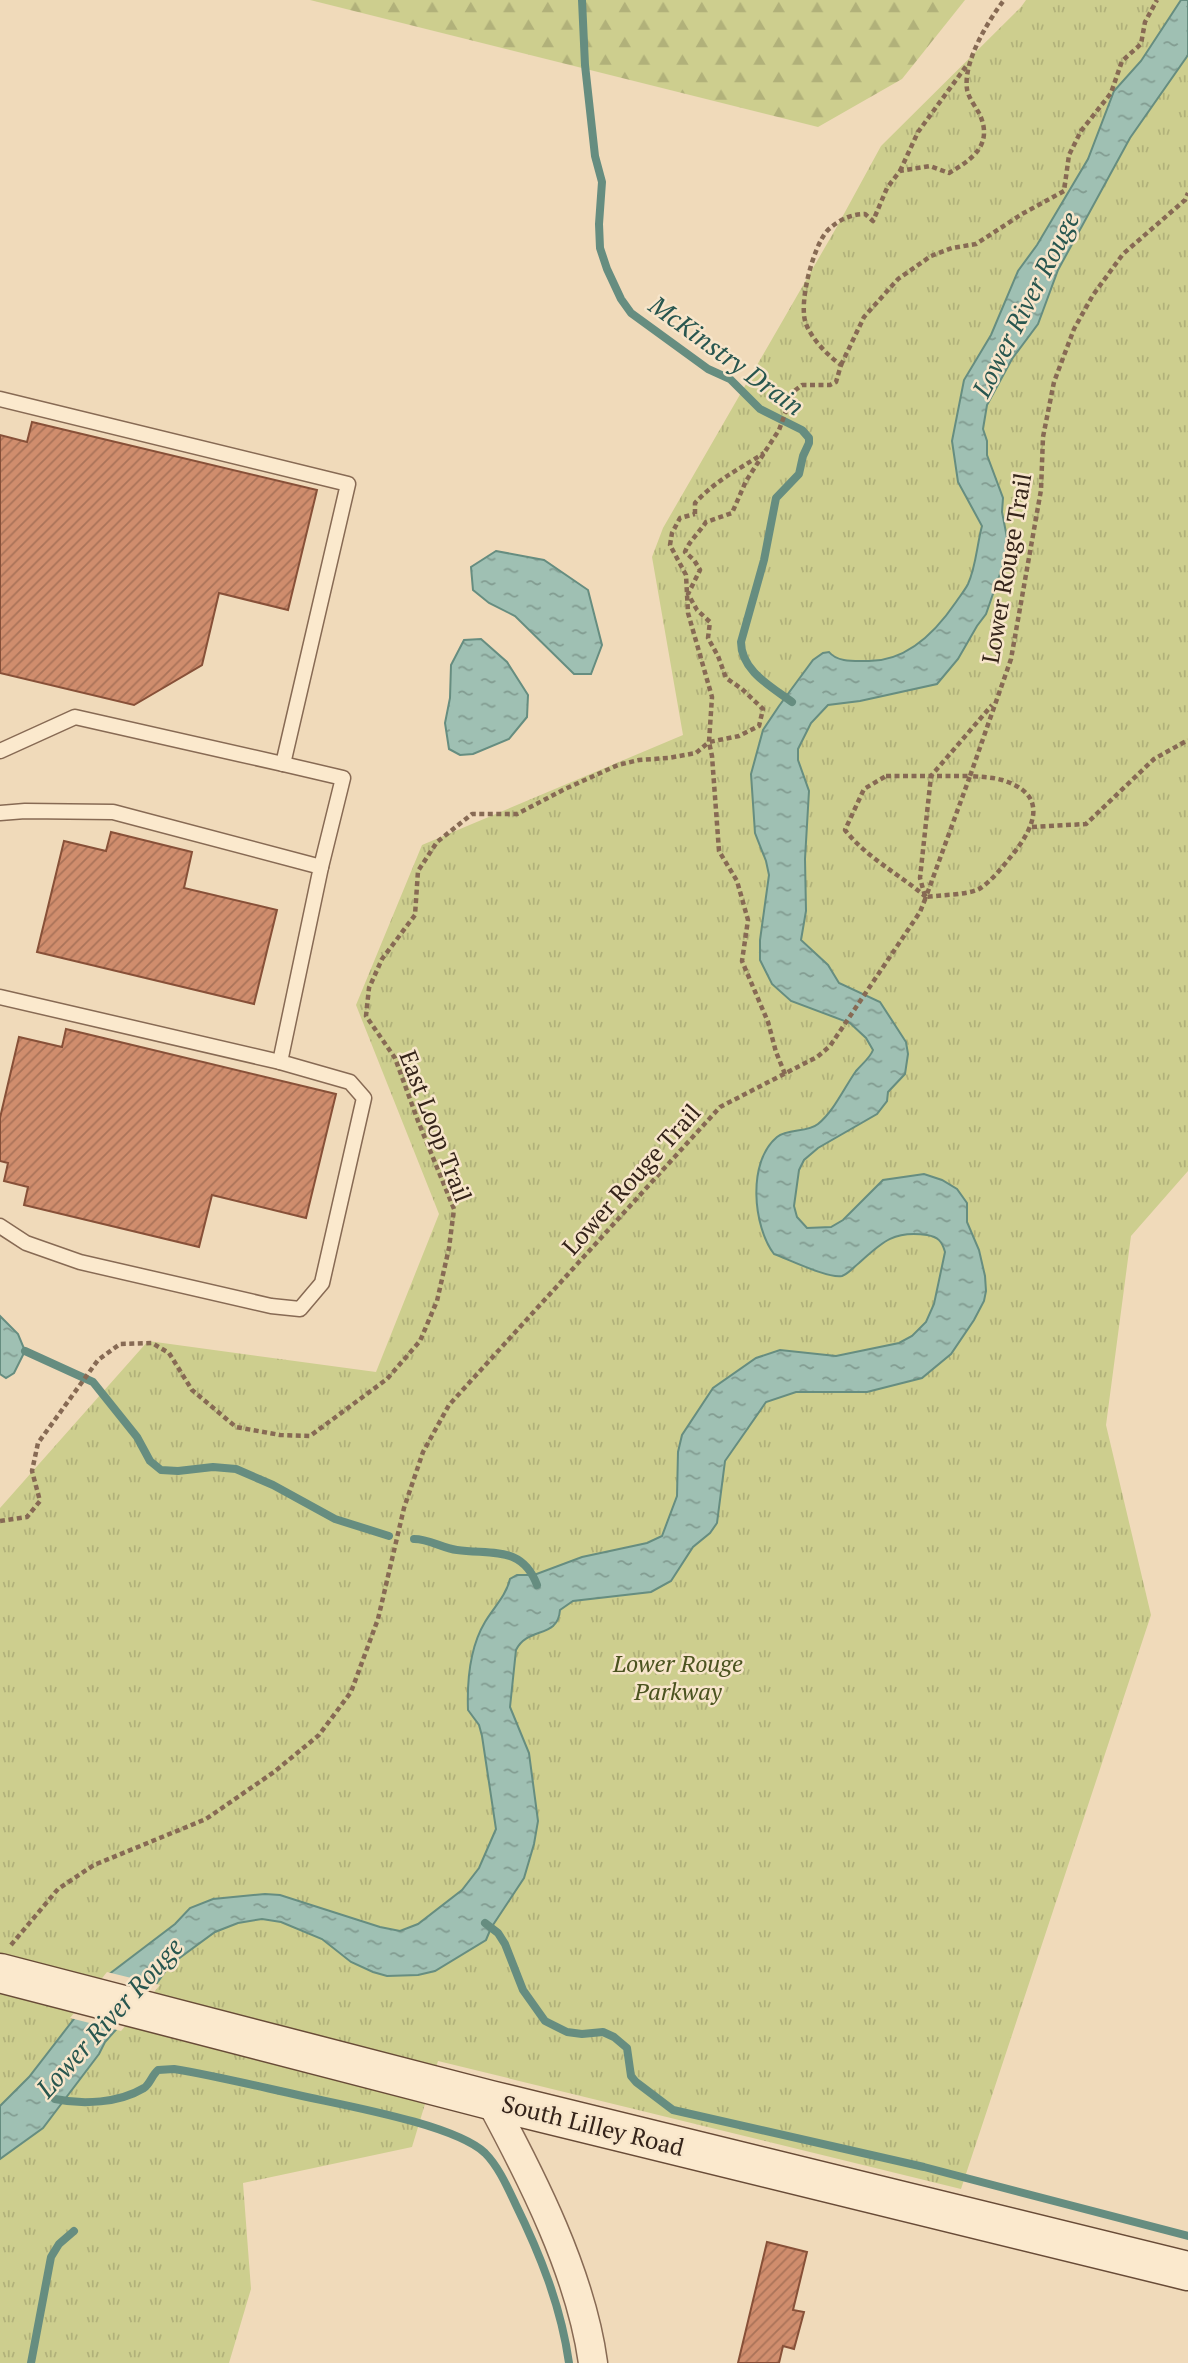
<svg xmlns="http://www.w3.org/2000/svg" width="1188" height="2363" viewBox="0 0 1188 2363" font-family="'PT Serif',serif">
<defs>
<pattern id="forest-firs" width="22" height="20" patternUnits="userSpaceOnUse" patternTransform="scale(1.75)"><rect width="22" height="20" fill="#cdce8e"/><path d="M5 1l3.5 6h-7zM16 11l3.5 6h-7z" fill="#b1b17a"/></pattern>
<pattern id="park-tufts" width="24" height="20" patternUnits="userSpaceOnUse" patternTransform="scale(1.75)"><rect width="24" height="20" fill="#cdce8e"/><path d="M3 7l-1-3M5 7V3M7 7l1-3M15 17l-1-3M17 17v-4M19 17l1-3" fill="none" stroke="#b1b17a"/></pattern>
<pattern id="water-ripples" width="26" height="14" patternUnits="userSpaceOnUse" patternTransform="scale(1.75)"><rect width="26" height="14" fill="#9fc0b3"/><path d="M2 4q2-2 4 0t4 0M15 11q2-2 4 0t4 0" fill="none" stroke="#829c91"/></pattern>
<pattern id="building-hatch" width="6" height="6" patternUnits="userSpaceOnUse" patternTransform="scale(1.75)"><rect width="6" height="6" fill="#d08d6d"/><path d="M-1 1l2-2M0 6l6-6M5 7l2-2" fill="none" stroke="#aa7359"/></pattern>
</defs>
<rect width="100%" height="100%" fill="#f0daba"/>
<polygon fill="url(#forest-firs)" points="310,0 965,0 902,79 818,127"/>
<polygon fill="url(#park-tufts)" points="1026,0 1188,0 1188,1171 1131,1236 1106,1425 1151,1615 961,2189 438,2061 412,2147 243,2183 251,2289 229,2363 0,2363 0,1508 148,1341 376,1372 439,1214 356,1005 422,845 683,735 652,557 663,528 839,223 881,146 1021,7"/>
<g fill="url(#water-ripples)" stroke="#668d80" stroke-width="2">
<path d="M1181 0H1188V55L1130 138 1058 270 1038 324 1012 359 987 405 983 429 987 441V455L1003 498 1002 512 1009 548 986 614 977 626 958 659 937 684 860 701 828 705 811 723 798 749V760L809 791 805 859 806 911 801 940 828 965 839 983 880 1002 906 1042 908 1054 905 1074 888 1092 887 1101 877 1114 818 1148 804 1160 799 1170 794 1206 797 1217 807 1228 831 1227 843 1220 883 1180 924 1174 942 1180 957 1189 967 1203V1222L979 1250 985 1276 986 1291 984 1301 974 1320 951 1354 922 1378 867 1392H796L766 1402 725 1461 717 1523 710 1533 693 1547 671 1581 651 1592 573 1601 560 1610C558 1639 528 1626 516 1650L510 1707 529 1753 538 1821 534 1844 524 1878 491 1928 486 1940 435 1971 418 1975 387 1976 373 1972 351 1962 322 1939 281 1922 262 1919 238 1923 215 1932 170 1965 154 1987 105 2042 99 2054 43 2128 0 2159V2106L29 2077 108 1975 175 1924 190 1908 213 1899 265 1894 280 1895 380 1927 400 1931 418 1924 462 1890 479 1868 496 1829 482 1736 479 1725 468 1710C467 1682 470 1647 485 1622 494 1607 506 1596 510 1579L517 1575H534L582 1557 647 1543 662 1536 677 1496 678 1452 682 1435 713 1388 756 1358 780 1350 836 1356 899 1343 912 1336 926 1322 934 1304 945 1252C942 1241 938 1237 927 1235 894 1230 882 1242 859 1263 854 1267 848 1274 842 1276 829 1279 788 1259 774 1254 753 1226 747 1162 777 1137 788 1128 807 1133 818 1124 834 1111 844 1088 856 1071 862 1064 870 1058 873 1050L866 1038 850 1023 791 1001 772 984 760 960V940L769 875 766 861 755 833 751 774 763 730 779 706 813 660 823 653 829 652C837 662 853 661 865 661 905 663 935 633 956 602 960 596 965 590 968 584 976 567 977 544 982 526L958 482 952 441 964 380 991 335 1018 271 1037 245 1088 159 1114 91 1141 61Z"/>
<polygon points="496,551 544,560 588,590 602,645 591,674 574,674 515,616 489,603 473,590 471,567"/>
<polygon points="481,639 507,662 528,695 527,717 509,739 473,754 460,755 449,749 445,723 450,698 451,665 464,640"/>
<polygon points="0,1316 18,1334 25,1351 14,1373 6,1378 0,1374"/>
</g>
<polygon fill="#f0daba" points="107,1972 160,1985 121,2031 70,2018"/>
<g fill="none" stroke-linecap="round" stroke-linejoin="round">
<g stroke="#668d80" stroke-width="8">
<path d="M582 0 585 65 595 156 602 182 599 224 600 248 607 269 621 299 631 313 708 369 730 379 760 409 802 430 809 438V443L803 456 799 474 776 498 764 560 741 642C741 671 772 687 792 702"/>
<polyline points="25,1351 93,1382 137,1437 150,1461 161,1470 178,1471 213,1467 236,1469 273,1485 335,1519 389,1536"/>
<path d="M414 1539C429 1539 442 1548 457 1550 491 1555 522 1545 537 1585"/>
<polyline points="485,1923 498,1933 505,1944 523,1990 545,2021 567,2032 582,2034 603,2032 614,2037 627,2048 631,2076 636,2082 673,2110 924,2167 1188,2236"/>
<path d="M55 2099C83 2105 119 2103 144 2088 150 2084 152 2075 158 2070L174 2069C216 2076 257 2086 298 2095 342 2105 454 2124 485 2153 498 2166 507 2186 515 2203 540 2254 561 2306 569 2363"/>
<polyline points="31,2363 51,2257 59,2244 74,2231"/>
</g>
</g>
<g fill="url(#building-hatch)" stroke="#875038" stroke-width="2">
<polygon points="32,422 317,490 288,610 219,593 202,665 134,705 0,673 0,435 27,442"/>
<polygon points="111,832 192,852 184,888 277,910 254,1004 37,952 64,841 106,851"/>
<polygon points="66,1029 336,1094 306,1218 212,1195 199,1247 24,1205 28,1187 4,1181 8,1163 0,1161 0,1118 19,1037 62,1047"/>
<polygon points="767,2242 807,2252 793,2310 804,2312 794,2349 783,2346 779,2363 738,2363"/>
</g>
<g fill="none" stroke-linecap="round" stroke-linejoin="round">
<g stroke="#876a54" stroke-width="17">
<g id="lane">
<polyline points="0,399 348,484 283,764 75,717 0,751"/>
<polyline points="283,764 343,778 321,867"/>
<polyline points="0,813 25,811 113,812 321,867 280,1062 350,1082 364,1098 322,1283 300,1309 271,1306 80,1262 26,1243 0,1226"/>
<polyline points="0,997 280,1062"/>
</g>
</g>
<g stroke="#876a54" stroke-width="31">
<path id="street" d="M490 2100C532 2178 581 2274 593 2363"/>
</g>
<g stroke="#684b37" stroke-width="41">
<polyline id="secondary" points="0,1973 490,2100 1188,2271"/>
</g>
<g stroke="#876a54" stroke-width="4.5" stroke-dasharray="5 3.5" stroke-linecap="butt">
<polyline points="900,171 918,132 967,65"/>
<polyline points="841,365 864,317 898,279 931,256 952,248 976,244 1022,214 1064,191 1069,155 1081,131 1111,93 1122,61 1141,44 1145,22 1157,0"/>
<path d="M695 514V503C716 480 738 470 764 453"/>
<path d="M886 776H970L926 897C899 874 867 858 845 830L864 789Z"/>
<polyline points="1032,827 1086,824 1154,759 1188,740"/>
<polyline points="925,896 920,878 931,776 992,705"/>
<path d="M785 1074 776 1052 768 1022 742 961 748 920 737 881 719 851 712 756 709 742 739 736 759 726 763 709 742 689 726 678 718 656 708 638 710 622 697 610 688 594 700 570 694 560 685 552C689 541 699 533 706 522L732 513 746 481 779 430 793 392 802 385H830L836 382 841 365C827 355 812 339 806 324 798 304 813 247 827 231 838 220 851 214 865 214L873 221 887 188 900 171 930 166 949 173C973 159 994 144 979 113 975 106 968 97 967 89 963 62 988 21 1004 0"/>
<polyline points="0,1521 27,1517 40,1501 32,1471 38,1443 98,1360 120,1344 152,1343 169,1353 192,1390 236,1427 280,1435 310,1436 387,1379 420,1341 437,1301 449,1248 454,1209 418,1121 395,1058 366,1016 369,988 382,959 415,915 418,871 437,842 472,814 517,814 565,789 618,765 639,760 668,758 696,753 709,742 712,697 688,613 686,575 670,545 672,533 680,518 695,514"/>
<path d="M11 1945 58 1889 94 1865 206 1819 274 1772 319 1735 351 1692 378 1619 404 1508 423 1452 449 1405 720 1107 817 1057 830 1046 920 912 926 897C939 895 968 895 979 889 992 881 1003 866 1013 854 1036 825 1048 794 1002 780 992 777 981 777 970 776L1011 659 1041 490 1043 437 1054 382 1074 329 1093 295 1123 254 1185 200 1188 193"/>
</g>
<use href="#lane" stroke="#fbe9cd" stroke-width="14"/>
<use href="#street" stroke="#fbe9cd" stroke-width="28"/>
<use href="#secondary" stroke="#fbe9cd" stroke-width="38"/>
</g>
<g text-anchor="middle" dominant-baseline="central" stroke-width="5" stroke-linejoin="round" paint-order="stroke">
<g font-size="24" fill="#35241a" stroke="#f7e5ca">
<text transform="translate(1006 568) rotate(-80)">Lower Rouge Trail</text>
<text transform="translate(436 1126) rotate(69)">East Loop Trail</text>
<text transform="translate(631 1179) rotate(-48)">Lower Rouge Trail</text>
<text transform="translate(593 2125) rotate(14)">South Lilley Road</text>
</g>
<g font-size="24" font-style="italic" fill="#4b531f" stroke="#f7e5ca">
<text x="678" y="1663">Lower Rouge<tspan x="678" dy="28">Parkway</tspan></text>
</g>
<g font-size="26" font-style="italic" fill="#28564f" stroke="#f7e5ca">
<text transform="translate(1025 304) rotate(-63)">Lower River Rouge</text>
<text transform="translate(727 355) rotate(36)">McKinstry Drain</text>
<text transform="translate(109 2017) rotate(-48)">Lower River Rouge</text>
</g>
</g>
</svg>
